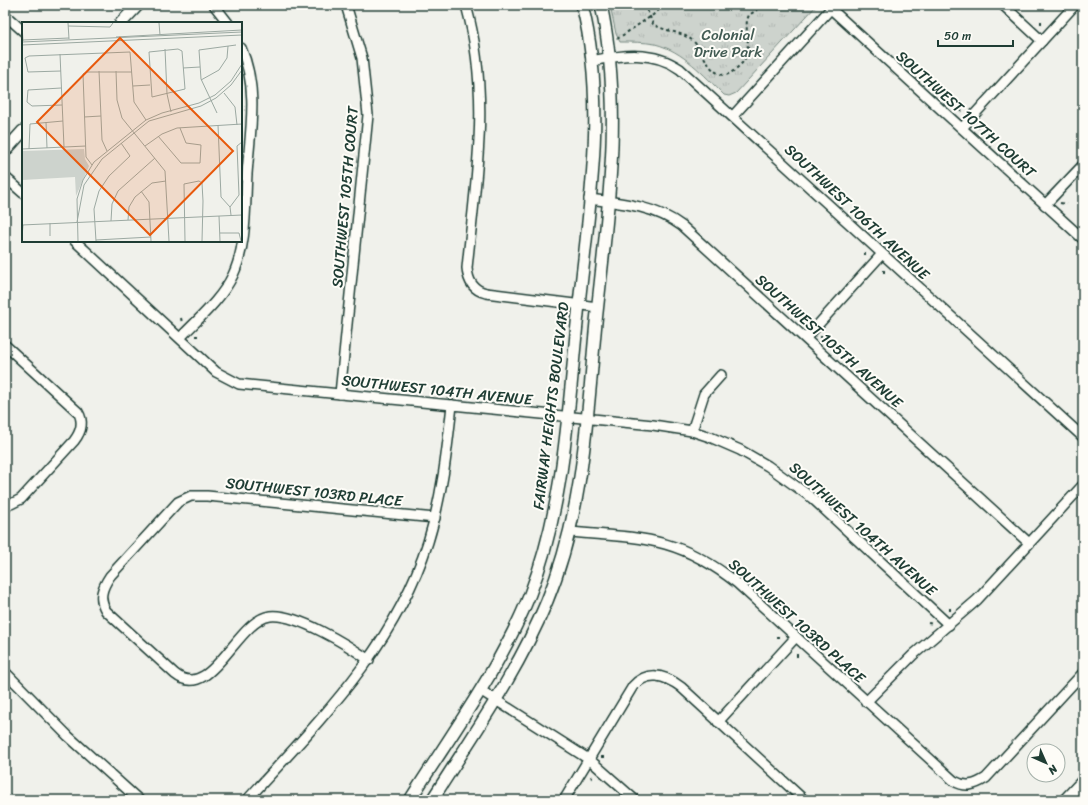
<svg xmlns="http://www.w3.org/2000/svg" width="1088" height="805" viewBox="0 0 1088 805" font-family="Sriracha,sans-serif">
<defs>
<pattern id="park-tufts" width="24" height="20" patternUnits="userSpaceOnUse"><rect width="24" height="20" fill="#cdd3cd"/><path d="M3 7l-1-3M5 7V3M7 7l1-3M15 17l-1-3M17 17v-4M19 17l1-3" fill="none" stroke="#b0b6b1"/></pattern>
</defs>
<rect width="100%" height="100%" fill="#f0f1eb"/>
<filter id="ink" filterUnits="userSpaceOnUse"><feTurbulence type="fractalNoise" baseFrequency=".025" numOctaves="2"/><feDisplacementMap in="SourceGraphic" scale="8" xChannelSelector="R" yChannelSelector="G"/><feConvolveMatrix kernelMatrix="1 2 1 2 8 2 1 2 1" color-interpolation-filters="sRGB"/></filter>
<g filter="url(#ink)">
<path fill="url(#park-tufts)" stroke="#768880" d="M610 5H817L736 93 729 96 724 95C704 75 683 51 655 44 644 42 631 42 620 42L616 34Z"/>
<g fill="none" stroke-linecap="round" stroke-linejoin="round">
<g stroke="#1f3d34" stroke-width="12">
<g id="minor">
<polyline points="214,5 228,23"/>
<path d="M466 5C491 96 476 176 467 268 468 281 473 290 486 293L598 307"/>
<polyline points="1003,5 1042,41"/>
<polyline points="831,9 1083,239"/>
<polyline points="5,15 23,31"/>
<path d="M591 61C622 55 653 50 680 69L1083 437"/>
<polyline points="733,116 834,5"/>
<polyline points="962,128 1075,5"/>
<polyline points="5,177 23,193"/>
<path d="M589 199C623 203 655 206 682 226L1029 543"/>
<polyline points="1045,205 1083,165"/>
<polyline points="75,241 216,372 239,384 653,425 692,431 710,437 740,450 768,466 812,498 949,625"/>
<path d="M180 338C199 318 221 300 233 275 247 245 245 207 247 174 250 132 259 89 241 48"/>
<polyline points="806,338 882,254"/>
<path d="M5 345 78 412C84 422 81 432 74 441L21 499 11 504 5 505"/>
<polyline points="340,394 368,115 362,58 346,5"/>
<polyline points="692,431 704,394 721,375"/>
<path d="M570 532C641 538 678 536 737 583L954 781C966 788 975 785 986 778L1083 673"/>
<path d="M369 660C348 645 296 613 270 616 236 621 211 703 175 674L106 611C98 598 102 588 110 576L178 502 191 496H207L435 518"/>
<polyline points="5,672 68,736 139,800"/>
<polyline points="480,690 590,760 635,800"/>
<polyline points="866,702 913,655 977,600 1083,485"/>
<polyline points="718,722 796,637"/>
<path d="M247 800C319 721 395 647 428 542 442 497 447 451 452 405"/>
<path d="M564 800 633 686C648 670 665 675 681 687L804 800"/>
</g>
</g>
<g stroke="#1f3d34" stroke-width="14">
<g id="tertiary">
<polyline points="121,23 138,5"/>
<polyline points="5,151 23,131"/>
<path d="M410 800C452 733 501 667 530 594 565 504 568 408 578 314 588 212 608 106 582 5"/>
<path d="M432 800C473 735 518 672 547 601 584 512 587 416 596 322 607 216 624 110 601 5"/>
</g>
</g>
<g stroke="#1f3d34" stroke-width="17">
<polyline id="primary" points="1067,800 1083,783"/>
</g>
<g stroke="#1f3d34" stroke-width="2" stroke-dasharray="3 3" stroke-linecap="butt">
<path d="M645 5 653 24C665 32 682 31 693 41 704 51 708 75 726 75 731 73 735 70 739 66 754 53 745 37 747 20L749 15 757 10"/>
<polyline points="1041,21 1041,27"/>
<polyline points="617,39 653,15 665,5"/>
<polyline points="961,109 962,114"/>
<polyline points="976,127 982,128"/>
<polyline points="1060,203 1066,204"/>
<polyline points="863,254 869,254"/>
<polyline points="884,273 884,268"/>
<polyline points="181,318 182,323"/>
<polyline points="804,318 805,323"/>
<polyline points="195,336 200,336"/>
<polyline points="820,337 826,337"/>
<polyline points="950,611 950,606"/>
<polyline points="928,623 933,624"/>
<polyline points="776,637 781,637"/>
<polyline points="797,657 797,651"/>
<polyline points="601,757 607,757"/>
<polyline points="591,776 593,781"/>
</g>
<use href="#minor" stroke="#fdfcf7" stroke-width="9"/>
<use href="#tertiary" stroke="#fdfcf7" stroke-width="11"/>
<use href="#primary" stroke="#fdfcf7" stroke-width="14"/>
</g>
</g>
<g text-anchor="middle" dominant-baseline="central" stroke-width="4" stroke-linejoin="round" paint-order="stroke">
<g font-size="15" fill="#425b53" stroke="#fdfcf7">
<text x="728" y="35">Colonial<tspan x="728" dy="17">Drive Park</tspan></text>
</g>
<g font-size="15" fill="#1f3d34" stroke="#fdfcf7">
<text transform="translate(966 114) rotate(42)">SOUTHWEST 107TH COURT</text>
<text transform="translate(345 197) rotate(-85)">SOUTHWEST 105TH COURT</text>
<text transform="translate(857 212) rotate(43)">SOUTHWEST 106TH AVENUE</text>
<text transform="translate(829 341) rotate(42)">SOUTHWEST 105TH AVENUE</text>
<text transform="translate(437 390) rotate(6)">SOUTHWEST 104TH AVENUE</text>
<text transform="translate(551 406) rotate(-83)">FAIRWAY HEIGHTS BOULEVARD</text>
<text transform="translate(314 492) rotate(6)">SOUTHWEST 103RD PLACE</text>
<text transform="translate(863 529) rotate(42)">SOUTHWEST 104TH AVENUE</text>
<text transform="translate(797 621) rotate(42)">SOUTHWEST 103RD PLACE</text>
</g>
</g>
<g transform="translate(22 22)">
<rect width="220" height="220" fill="#f0f1eb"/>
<path d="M62 127 63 137 67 144 54 174 53 155 0 158V129Z" fill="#cdd3cd"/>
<path fill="none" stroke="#9ca9a2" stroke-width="1" d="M46 1 47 17M137 1 138 13M0 2 1 19M46 4 88 5 91 1M94 15 220 8M0 18 47 16M0 20 220 10M0 23 220 13M143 27 145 72 149 90M156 27 160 29 163 67 130 75 127 30ZM38 32 42 125M161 46 178 45M39 49 6 50 3 36 7 34 108 30 112 80 124 98M77 49 80 118 85 129M94 49 95 78 100 96 143 149 147 219M179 58 197 48 205 36 206 24M111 64 128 63M39 66 6 68 5 80 10 84 40 83M202 71 213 85 215 103M195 91 179 57 177 28 214 23M62 95 79 94M24 100 25 126M196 103 199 175 208 185M136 114 159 141H178L179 123 164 121 158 106M123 124 140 112 155 106 220 102M0 127 64 124M7 127 8 102 41 99M70 143 64 135 61 52 65 50H110M119 169 127 180 129 219M209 193 208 185 217 173 215 124 220 120M197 194 198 219M106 198 107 185 113 175 130 161 144 159M89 199 90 182 96 169 133 136M55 200 62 163 80 137 127 99 179 84 194 76 209 63 220 48M0 203 220 193M198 211H217L219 219M28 214V201M0 215 1 203M74 218 129 215M56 219 55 177 61 158 72 140 124 98 140 91 177 81 193 73 209 59 220 42M74 219 72 187 77 169 87 154 108 134 99 121M163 219 162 162 177 159 180 161 181 179 180 219"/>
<path fill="#e8590c" fill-opacity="0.15" stroke="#e8590c" stroke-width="2" d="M98 16 211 129 128 213 15 100Z"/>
<rect width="220" height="220" fill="none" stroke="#1f3d34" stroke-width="2"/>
</g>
<rect width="1088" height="805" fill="none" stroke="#fdfcf7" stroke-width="20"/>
<rect x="10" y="10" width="1068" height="785" fill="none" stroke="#1f3d34" stroke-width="1.5" filter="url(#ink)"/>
<g transform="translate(1046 763) rotate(135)"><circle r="19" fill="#fdfcf7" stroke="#a4b0a9"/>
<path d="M0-3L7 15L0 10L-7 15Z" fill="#1f3d34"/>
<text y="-6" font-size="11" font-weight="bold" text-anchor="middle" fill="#1f3d34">N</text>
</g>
<path d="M938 40v6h75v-6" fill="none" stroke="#1f3d34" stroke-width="2"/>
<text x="944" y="40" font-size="12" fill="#1f3d34" stroke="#fdfcf7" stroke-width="3" paint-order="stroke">50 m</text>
</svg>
